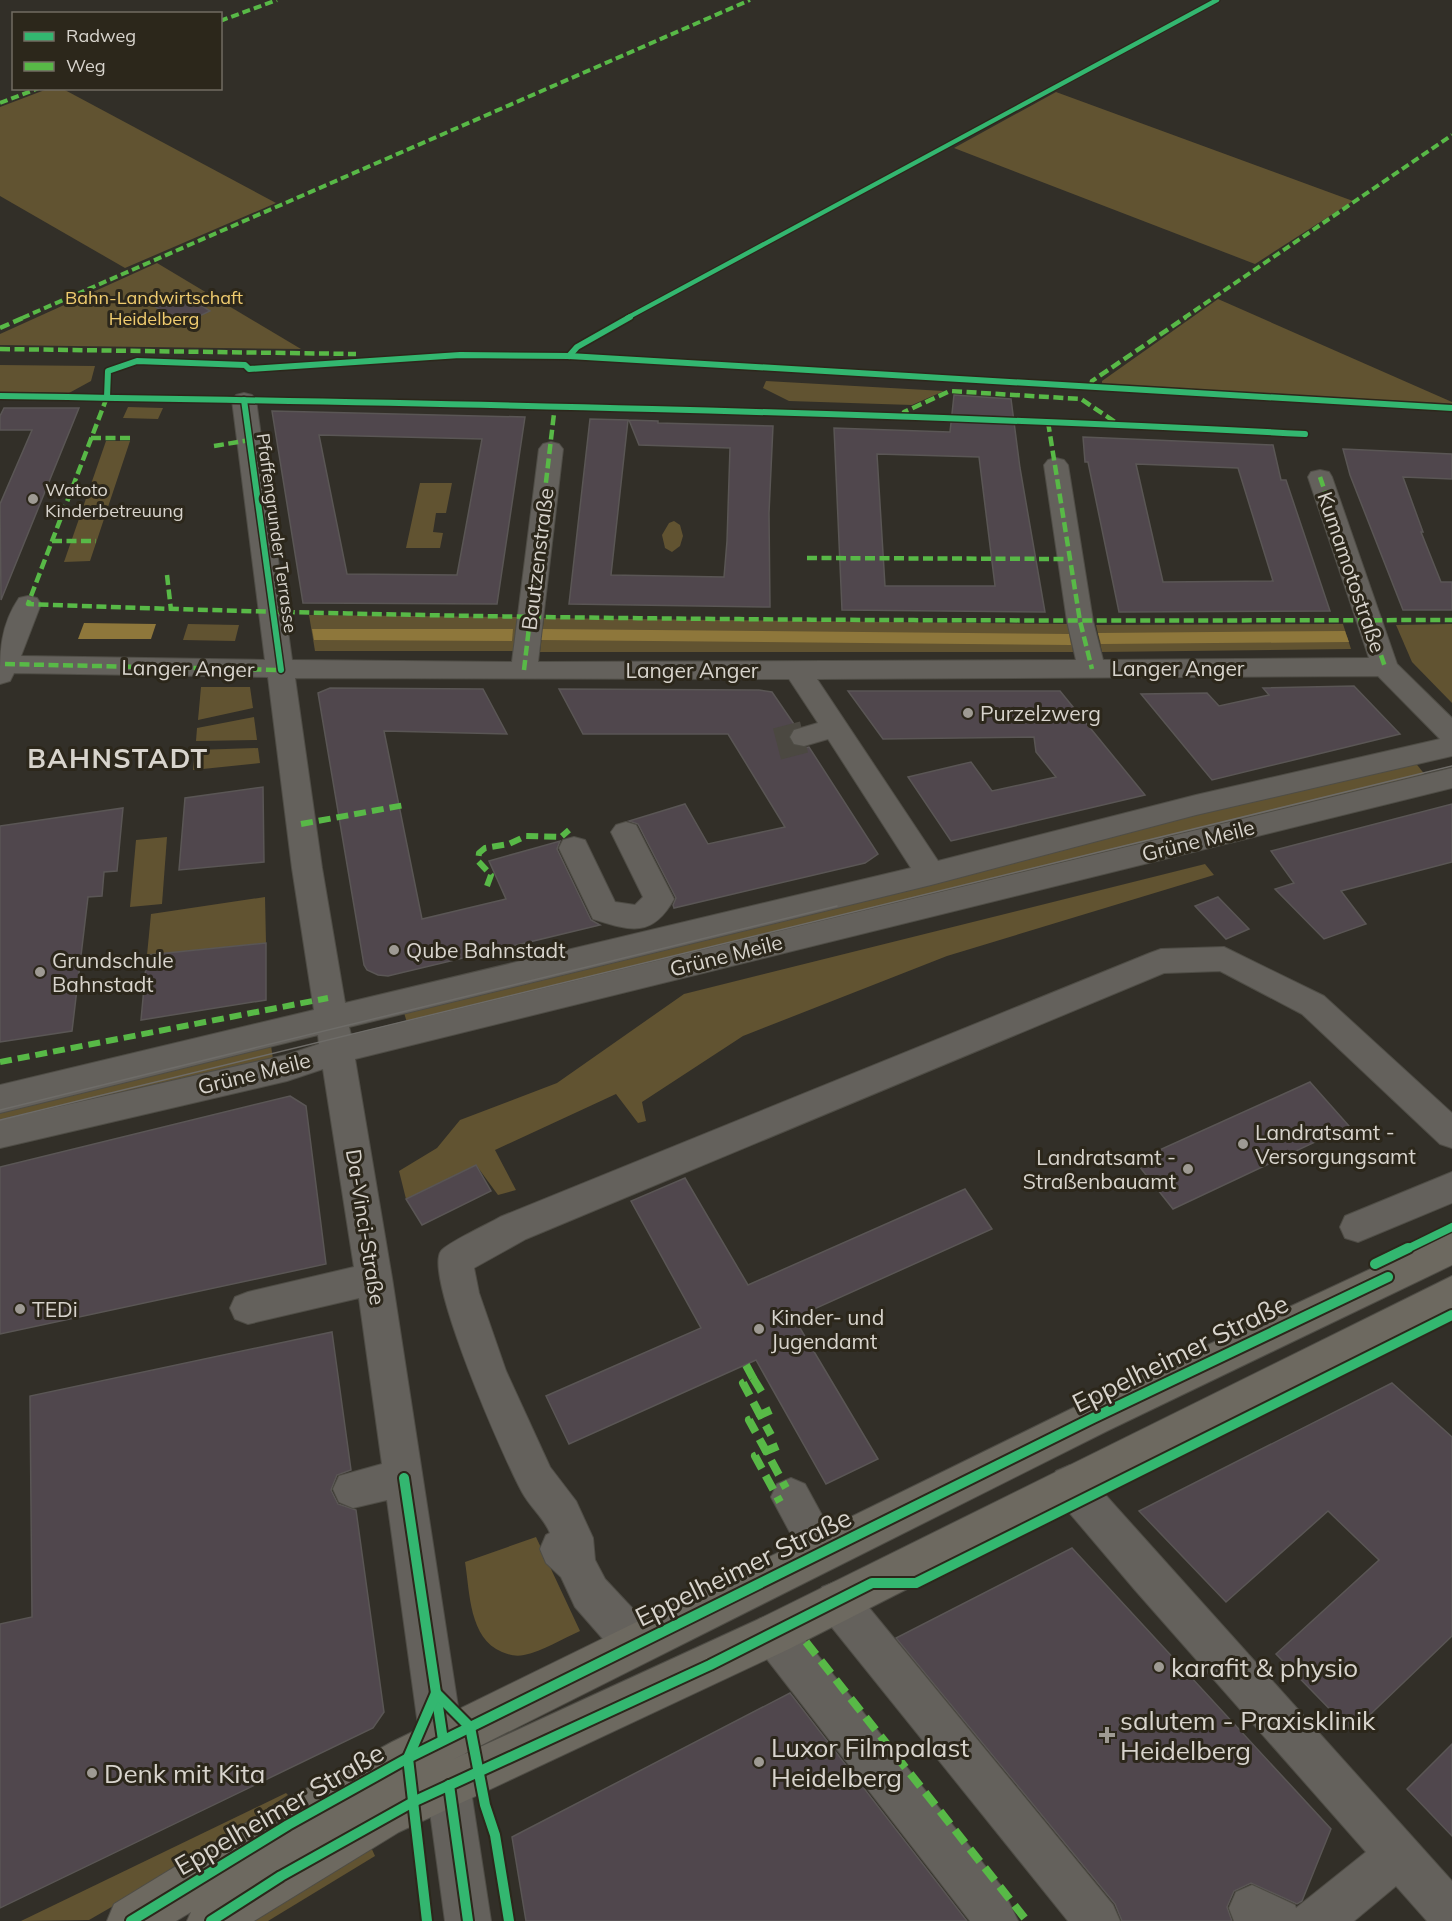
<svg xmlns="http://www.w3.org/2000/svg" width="1452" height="1921" viewBox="0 0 1452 1921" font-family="Mulish,sans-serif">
<rect width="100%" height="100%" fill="#322f28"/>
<g fill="#615331">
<polygon points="50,88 63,89 276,203 125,268 0,196 0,107"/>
<polygon points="1056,92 1353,201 1255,264 954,148"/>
<polygon points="157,263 301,349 0,345 0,334"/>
<polygon points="1218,299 1452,402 1452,404 1102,384 1102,381"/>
<polygon points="0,365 95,366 91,381 69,393 0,392"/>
<polygon points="766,381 944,391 912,405 789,401 763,388"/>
<polygon points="128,407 163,408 158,419 123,418"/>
<polygon points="106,441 130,441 90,561 64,562"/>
<polygon points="420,483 452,483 446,513 436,513 433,532 443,533 440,548 406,548"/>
<polygon points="674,521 680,525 683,536 680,546 672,552 665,548 662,535 669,523"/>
<polygon points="309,615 518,617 513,651 315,651"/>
<polygon points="544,618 1070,624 1073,652 540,652"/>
<polygon points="188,624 239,625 235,641 183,640"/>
<polygon points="1343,624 1351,649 1102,652 1096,625"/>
<polygon points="1452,624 1452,703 1412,662 1396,625"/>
<polygon points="201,687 250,687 253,708 198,720"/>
<polygon points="254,717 257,740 196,741 197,728"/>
<polygon points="258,748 260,763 193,770 195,750"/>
<polygon points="1414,761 1426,776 408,1026 402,1006"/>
<polygon points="167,837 162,904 130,907 136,840"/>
<polygon points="1205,864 1214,875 947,956 743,1036 642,1102 646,1121 638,1123 616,1094 495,1150 516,1190 498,1195 476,1165 406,1199 399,1171 437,1148 460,1120 557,1083 684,994"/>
<polygon points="265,897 266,943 147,955 151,914"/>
<polygon points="270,1039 273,1059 0,1126 0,1104"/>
<path d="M536 1537 580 1631C562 1639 543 1651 524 1655 516 1657 510 1655 502 1652 469 1638 470 1593 465 1562Z"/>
<polygon points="286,1793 288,1795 148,1886 89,1920 21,1921"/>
<polygon points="370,1845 375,1856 268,1921 250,1921"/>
</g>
<g fill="#8e773b">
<polygon points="84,623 156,624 151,639 78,639"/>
<polygon points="312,629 513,629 512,641 314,640"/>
<polygon points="542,629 1069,634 1071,645 540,640"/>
<polygon points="1345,631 1349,642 1101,644 1098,633"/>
</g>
<g fill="#50474d" stroke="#5a5655" stroke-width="1.5" fill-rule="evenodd">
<polygon points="179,291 184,294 210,311 183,324 149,303"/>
<path d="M954 395 1011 399 1020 468 1045 612 842 610 834 428 950 432ZM877 454 979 457 995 586H885Z"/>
<polygon points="4,408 79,408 1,600 0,504 32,430 0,430 0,416"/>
<path d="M272 411 525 417 497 604 303 603ZM319 435 482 439 457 575 347 574Z"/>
<polygon points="590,419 628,420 611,575 724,577 727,541 730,448 639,445 629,420 658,421 658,423 773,426 769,513 770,607 569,604"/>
<path d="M1083 437 1273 445 1281 480H1286L1330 611 1119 612 1088 462H1085ZM1136 464 1238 468 1273 581 1163 582Z"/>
<polygon points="1343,449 1452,454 1452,479 1403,477 1423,532 1421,532 1441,582 1452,582 1452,610 1403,610 1350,475"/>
<polygon points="1354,686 1400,734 1212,780 1141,694 1207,693 1219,706 1269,695 1263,688"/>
<polygon points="330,688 483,689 507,734 384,731 422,919 506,899 489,861 560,841 557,849 591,920 600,925 388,976 378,975 367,970 364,965 318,693"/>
<polygon points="559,689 759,690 772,692 796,727 792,729 788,736 792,745 804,748 809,747 878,854 865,863 674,908 673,905 676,898 638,824 629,821 685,804 708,844 785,827 728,734 583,734"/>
<polygon points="848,691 1060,691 1145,795 951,841 908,777 971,762 992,791 1056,777 1036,752 1034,737 883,739"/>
<polygon points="263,787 264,862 179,870 185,798"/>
<polygon points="1452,804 1452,862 1341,891 1366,924 1324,939 1275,889 1294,883 1271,851"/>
<polygon points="123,808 117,871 104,872 102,896 88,897 72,1031 0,1042 0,826"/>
<polygon points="1218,897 1249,929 1226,939 1195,906"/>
<polygon points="266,943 266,1000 141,1020 147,955"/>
<polygon points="1310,1082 1349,1126 1173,1209 1135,1161"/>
<polygon points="290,1096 306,1106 326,1264 0,1334 0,1167"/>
<polygon points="476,1165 491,1191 422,1225 406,1199"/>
<polygon points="685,1178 748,1285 965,1189 992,1229 794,1318 878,1459 826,1484 756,1360 569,1444 546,1396 701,1328 631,1201"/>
<polygon points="332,1332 351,1470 337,1475 331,1490 338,1504 356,1510 384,1712 373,1728 0,1908 0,1624 32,1617 30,1396"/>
<polygon points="1392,1383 1452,1437 1452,1636 1352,1732 1276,1654 1379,1560 1328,1511 1226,1602 1139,1511"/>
<polygon points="1072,1548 1331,1829 1302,1901 1297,1904 1251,1883 1234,1891 1227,1907 1232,1921 1122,1921 1115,1904 896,1638"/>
<polygon points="790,1693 967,1921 526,1921 512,1837"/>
<polygon points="1452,1744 1452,1836 1407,1789"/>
</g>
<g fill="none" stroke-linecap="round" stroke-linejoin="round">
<polyline stroke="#4b4841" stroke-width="32" stroke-dasharray="32 16" stroke-linecap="butt" points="777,744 804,737"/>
<g stroke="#4f4d46" stroke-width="2">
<g id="minor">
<path d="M244 393 252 395 256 400 292 660 512 662 539 449 543 444 551 442 559 444 563 449 538 662 1076 660 1067 621 1044 465 1048 460 1056 458 1064 460 1068 465 1093 621 1103 660 1369 658 1308 477 1311 472 1320 470 1329 472 1332 477 1397 664 1452 718V756L1196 815 931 885 349 1027 351 1035 1452 768V788L355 1059 392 1278 491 1921H445L387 1500 353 1508 339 1502 333 1489 339 1476 382 1464 359 1298 248 1324 235 1319 230 1308 235 1297 248 1292 354 1267 323 1069 287 1081 0 1148V1120L286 1055 319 1044 318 1035 0 1113V1085L314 1010 292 868 268 677 14 673 10 681 0 684C0 652 0 626 19 598L28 596 37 598 41 604 21 656 265 660 232 400 236 395ZM1378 676 1440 739 1196 795 938 861 817 679ZM295 678 789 679 818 723 794 730 790 737 794 744 804 746 828 739 911 868 345 1003 322 868Z"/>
<path d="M626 822 636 825 674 899C652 938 631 931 593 919L559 848 563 840 574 837 585 840 615 902 635 905 643 897 611 832 616 825Z"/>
<path d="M1224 947 1324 996 1452 1113V1148L1440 1144 1302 1014 1220 971 1164 973 526 1239 474 1268 479 1293 506 1371 550 1467 576 1501 593 1538 595 1560 605 1579 633 1609 651 1647 645 1662 630 1668 615 1662 603 1639 575 1607 561 1577 546 1563 540 1549 546 1535 550 1533C544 1518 530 1507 522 1492 505 1461 423 1275 441 1251 447 1243 488 1224 500 1217L1150 953 1161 949Z"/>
<polygon points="1452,1172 1452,1203 1358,1242 1345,1238 1340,1227 1345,1216"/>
<polygon points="1070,1465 1084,1471 1452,1881 1452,1921 1427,1921 1396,1886 1354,1921 1234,1921 1229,1908 1236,1892 1252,1885 1295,1905 1296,1908 1366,1852 1135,1590 1056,1497 1050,1484 1056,1471"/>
<polygon points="791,1478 805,1484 842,1552 836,1566 822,1572 808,1566 771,1497 777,1484"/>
<polygon points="837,1581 852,1587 1113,1905 1120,1921 1068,1921 822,1615 816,1601 822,1587"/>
<polygon points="774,1613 789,1619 1001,1886 1018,1921 970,1921 759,1649 753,1634 759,1619"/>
</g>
</g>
<g stroke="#4f4d46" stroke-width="2">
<polygon id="major" points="1452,1231 1452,1265 1107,1431 454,1759 759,1619 1452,1276 1452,1312 789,1649 399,1832 254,1921 187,1921 191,1912 176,1921 107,1921 114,1904 271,1808 392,1742 1079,1405"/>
</g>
<use href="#minor" fill="#64615c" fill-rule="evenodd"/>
<use href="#major" fill="#6d6960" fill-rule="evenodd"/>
<g stroke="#6e6c68" stroke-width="1.5">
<polyline points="0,1110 837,906"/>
<polyline points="0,1120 1452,766"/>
</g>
<g stroke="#58b947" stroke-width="4" stroke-dasharray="8 4" stroke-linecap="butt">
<polyline points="220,21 277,0"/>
<polyline points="0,103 39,88"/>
<polyline points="22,318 750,0"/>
<polyline points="1184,318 1452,135"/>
</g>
<g stroke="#58b947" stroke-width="4.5" stroke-dasharray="10 4.5" stroke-linecap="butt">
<polyline points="0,328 25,317"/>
<polyline points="0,349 356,354"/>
<polyline points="1091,386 1092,381 1186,317"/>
<path d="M107 397 28 604C502 622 977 621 1452 620"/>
<polyline points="902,417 904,412 950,391 1081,399 1115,422"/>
<polyline points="1048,422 1080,621 1092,669"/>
<polyline points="91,438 134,438"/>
<polyline points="214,446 250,440"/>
<polyline points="1320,477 1385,667"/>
<polyline points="52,541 96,541"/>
<polyline points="807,558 1070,559"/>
<polyline points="167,575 171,610"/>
<polyline points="5,664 281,670"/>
<polyline points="524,670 555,405"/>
</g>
<g stroke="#58b947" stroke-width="6" stroke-dasharray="12 6" stroke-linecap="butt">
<polyline points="301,824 405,805"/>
<polyline points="487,886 491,875 478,861 479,853 485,848 509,844 526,836 561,837 569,830"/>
<polyline points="0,1062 328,998"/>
</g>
<g stroke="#58b947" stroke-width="8" stroke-dasharray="16 8" stroke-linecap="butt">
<polyline points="746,1365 753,1378 743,1383 760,1415 749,1420 766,1451 755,1456 780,1502"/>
<polyline points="753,1378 764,1396"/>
<polyline points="771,1410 760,1415 771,1435"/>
<polyline points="778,1446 766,1451 786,1488"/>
<polyline points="806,1642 1027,1921"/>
</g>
<g stroke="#2c271b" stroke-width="7">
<polyline id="cycleway-far3" points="627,318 1217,0"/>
</g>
<g stroke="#2c271b" stroke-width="9">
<g id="cycleway-far2">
<polyline points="569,356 577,347 630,317"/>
<path d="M0 396C435 403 870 411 1305 434"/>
<polyline points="107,397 108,371 137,361 245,365 249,369 460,355 569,356 1452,408"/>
<polyline points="244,400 281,670"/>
</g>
</g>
<g stroke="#2c271b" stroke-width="11">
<polyline id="cycleway-far1" points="1405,1250 1452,1227"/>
</g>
<g stroke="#2c271b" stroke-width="14">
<g id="cycleway">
<polyline points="1375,1264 1408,1248"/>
<polyline points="404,1478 443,1740"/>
<polyline points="449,1785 468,1921"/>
<polyline points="131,1921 288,1825 408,1758 1093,1418 1388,1277"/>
<polyline points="211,1921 281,1876 413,1802 710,1665 872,1583 916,1583 1452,1315"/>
<polyline points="427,1921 408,1758 436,1693 470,1727 485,1805 495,1835 509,1921"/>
</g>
</g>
<use href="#cycleway-far3" stroke="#33b770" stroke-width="4.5"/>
<use href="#cycleway-far2" stroke="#33b770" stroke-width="6"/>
<use href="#cycleway-far1" stroke="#33b770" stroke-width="8"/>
<use href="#cycleway" stroke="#33b770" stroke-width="10"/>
</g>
<g fill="#9e9a93" stroke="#2c271b" stroke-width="2">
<circle cx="33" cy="499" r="6"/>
<circle cx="968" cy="713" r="6"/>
<circle cx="394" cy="950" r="6"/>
<circle cx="40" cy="972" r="6"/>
<circle cx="1243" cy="1144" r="6"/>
<circle cx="1188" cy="1169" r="6"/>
<circle cx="20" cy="1309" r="6"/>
<circle cx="759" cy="1329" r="6"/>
<circle cx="1159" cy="1667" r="6"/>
<path d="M1104 1726h6v6h6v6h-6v6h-6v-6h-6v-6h6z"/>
<circle cx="759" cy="1762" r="6"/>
<circle cx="92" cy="1773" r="6"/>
</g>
<g text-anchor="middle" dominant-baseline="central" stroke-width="6" stroke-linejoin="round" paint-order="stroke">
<g font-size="18" fill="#f0cc6f" stroke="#2c271b">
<text x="154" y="297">Bahn-Landwirtschaft<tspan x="154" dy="21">Heidelberg</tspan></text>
</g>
<g font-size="18" fill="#d8d4cd" stroke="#2c271b" text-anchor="start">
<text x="45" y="489">Watoto<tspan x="45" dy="21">Kinderbetreuung</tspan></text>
</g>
<g font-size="18" fill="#d8d4cd" stroke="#2c271b">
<text transform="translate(277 533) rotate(82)">Pfaffengrunder Terrasse</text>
</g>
<g font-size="21" fill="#d8d4cd" stroke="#2c271b">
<text transform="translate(537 559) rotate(-83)">Bautzenstraße</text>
<text transform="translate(1352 572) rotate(71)">Kumamotostraße</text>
<text transform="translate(188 668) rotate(1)">Langer Anger</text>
<text x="1178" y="668">Langer Anger</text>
<text x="692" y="670">Langer Anger</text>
<text transform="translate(1198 840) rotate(-14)">Grüne Meile</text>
<text transform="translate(726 955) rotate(-14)">Grüne Meile</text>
<text transform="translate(254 1073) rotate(-14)">Grüne Meile</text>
<text transform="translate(366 1227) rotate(81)">Da-Vinci-Straße</text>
</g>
<g font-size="21" fill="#d8d4cd" stroke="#2c271b" text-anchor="start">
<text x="980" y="713">Purzelzwerg</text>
<text x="406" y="950">Qube Bahnstadt</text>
<text x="52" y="960">Grundschule<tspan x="52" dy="24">Bahnstadt</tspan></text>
<text x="1255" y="1132">Landratsamt -<tspan x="1255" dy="24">Versorgungsamt</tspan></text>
<text x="1176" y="1157" text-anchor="end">Landratsamt -<tspan x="1176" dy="24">Straßenbauamt</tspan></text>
<text x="32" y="1309">TEDi</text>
<text x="771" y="1317">Kinder- und<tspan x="771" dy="24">Jugendamt</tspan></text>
</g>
<g font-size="26" fill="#d8d4cd" stroke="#2c271b">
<text transform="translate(1180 1353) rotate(-26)">Eppelheimer Straße</text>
<text transform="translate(743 1567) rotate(-26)">Eppelheimer Straße</text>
<text transform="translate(279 1809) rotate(-30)">Eppelheimer Straße</text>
</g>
<g font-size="26" fill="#d8d4cd" stroke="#2c271b" text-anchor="start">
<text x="1171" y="1667">karafit &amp; physio</text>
<text x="1120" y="1720">salutem - Praxisklinik<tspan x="1120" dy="30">Heidelberg</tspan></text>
<text x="771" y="1747">Luxor Filmpalast<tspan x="771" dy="30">Heidelberg</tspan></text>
<text x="104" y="1773">Denk mit Kita</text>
</g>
<g font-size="27" font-weight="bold" letter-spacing="1.5" fill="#d8d4cd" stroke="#2c271b">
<text x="118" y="758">BAHNSTADT</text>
</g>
</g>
<rect x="12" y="12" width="210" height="78" fill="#2c271b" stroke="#716c62" stroke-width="1.5"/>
<rect x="24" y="32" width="30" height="9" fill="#33b770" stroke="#716c62" stroke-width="1.5"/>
<text x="66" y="42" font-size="18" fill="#d8d4cd">Radweg</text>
<rect x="24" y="62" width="30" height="9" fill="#58b947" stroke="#716c62" stroke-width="1.5"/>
<text x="66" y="72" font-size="18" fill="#d8d4cd">Weg</text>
</svg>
